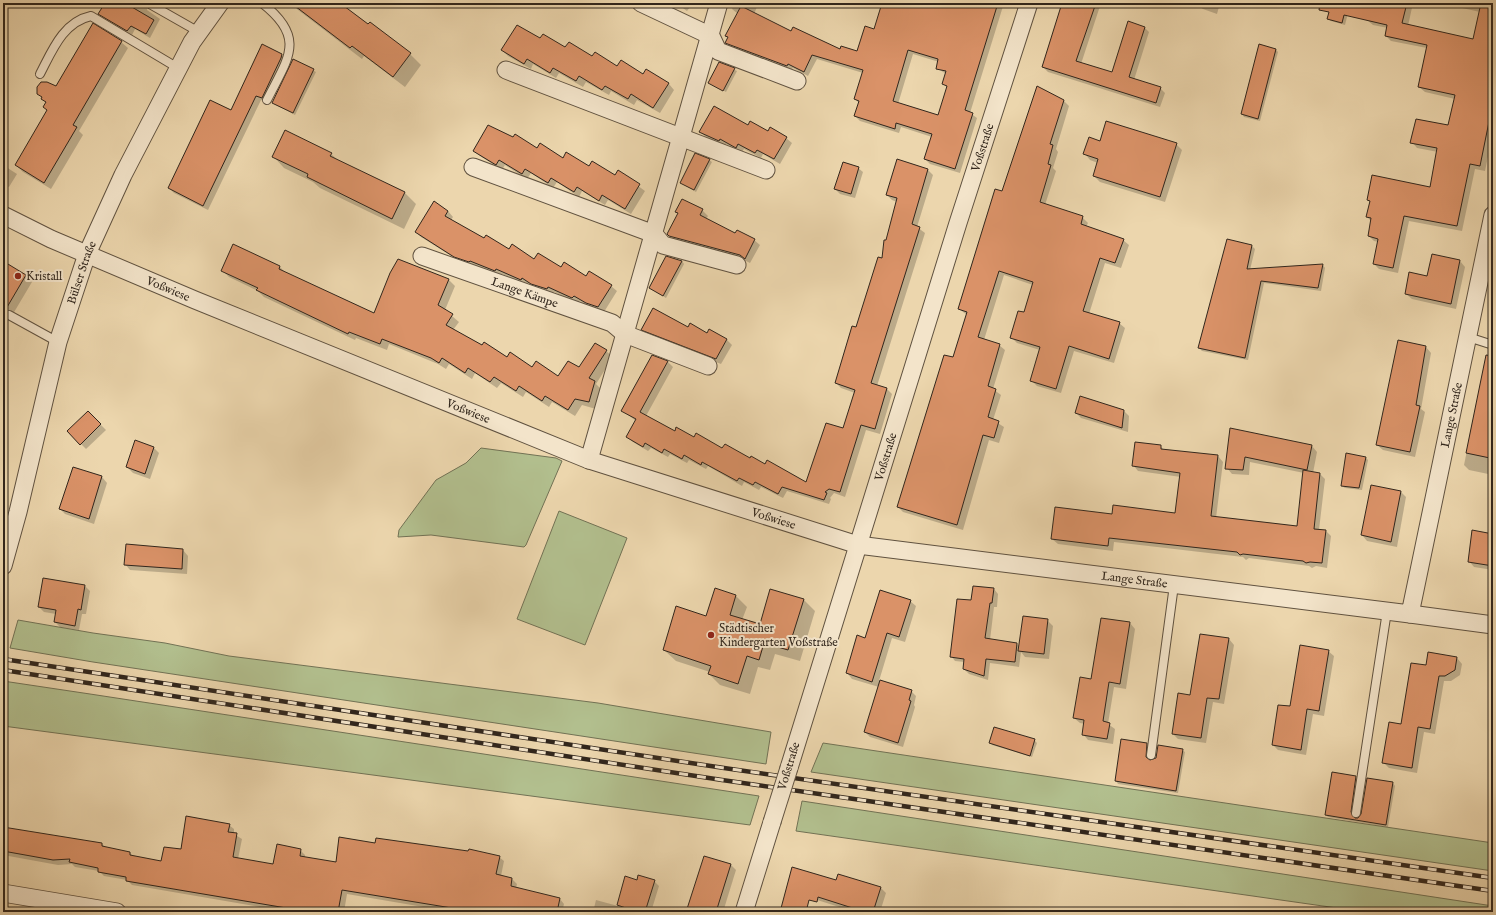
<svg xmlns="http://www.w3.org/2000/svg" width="1496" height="915" viewBox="0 0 1496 915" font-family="'IM FELL English',serif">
<rect width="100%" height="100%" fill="#ecd6ad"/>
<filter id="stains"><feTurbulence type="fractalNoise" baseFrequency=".005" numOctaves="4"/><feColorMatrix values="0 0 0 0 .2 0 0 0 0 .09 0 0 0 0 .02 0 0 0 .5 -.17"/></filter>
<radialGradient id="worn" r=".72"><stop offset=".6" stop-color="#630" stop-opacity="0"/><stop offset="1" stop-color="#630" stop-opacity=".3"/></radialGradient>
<g fill="#b2bf8e" stroke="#727255">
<polygon points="481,448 556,458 562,461 526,545 524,547 431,535 398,537 399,530 436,480 466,463"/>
<polygon points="559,511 627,538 585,645 517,619"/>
<polygon points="18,620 93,633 165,643 229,656 598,703 771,732 766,764 93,662 10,648"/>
<polygon points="3,681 90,694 759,796 750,825 3,726"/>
<polygon points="823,743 1493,843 1493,871 811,772"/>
<polygon points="802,801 1493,906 1493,912 1365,912 796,831"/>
</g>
<g fill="#0003" fill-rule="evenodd">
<polygon points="91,3 150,3 147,5 147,10 160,19 150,38 135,29 132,35 104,18 99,14 102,9"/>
<polygon points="157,3 169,3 166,8"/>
<polygon points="289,3 338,3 410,54 421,65 405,87 364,56 362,59"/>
<polygon points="676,3 693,3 687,11"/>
<path d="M735 3H753L757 7 754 14 792 32 841 51 858 52 874 31 883 3H1004L970 113 977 118 960 173 930 164 925 159 932 137 901 127 899 133 860 121 855 116 859 103 855 99 863 73 817 59 808 76 793 68 791 70 731 48 727 43 729 38 727 36 738 14 732 9ZM913 54 939 62 937 68 946 74 943 84 948 88 939 116 898 104Z"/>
<polygon points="1063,3 1101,3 1081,64 1113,73 1144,27 1149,32 1134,80 1160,88 1165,93 1160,107 1048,72 1043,67"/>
<polygon points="1202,3 1220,3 1217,14 1203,9 1200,7"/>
<polygon points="1391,3 1413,3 1408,26 1474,41 1480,12 1449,5 1447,3 1493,3 1493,132 1485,171 1475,169 1462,231 1409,221 1398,273 1379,269 1374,264 1378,242 1374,241 1369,236 1371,221 1367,217 1370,202 1368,200 1430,188 1438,152 1417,148 1412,142 1449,126 1455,99 1425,92 1419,87 1427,48 1391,41 1386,36 1388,28 1373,25 1367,20"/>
<polygon points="1349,9 1345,25 1331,21 1328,19"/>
<polygon points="540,40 644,75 647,70 669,84 674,90 660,113 637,100 634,105 611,91 609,95 586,82 583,87 559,73 556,78 533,64 531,69 508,56 502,50"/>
<polygon points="121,42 128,48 79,131 83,135 51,189 23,172 16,165 48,111 46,103 42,99"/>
<polygon points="1275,49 1278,52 1260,121 1244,117 1242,114"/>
<polygon points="282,55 287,60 267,103 261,100 208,210 174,193 169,188 231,111"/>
<polygon points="293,60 316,72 295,115 273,103"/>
<polygon points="719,63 737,71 726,92 709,82"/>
<polygon points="1064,101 1069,106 1056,149 1058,152 1053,168 1056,171 1045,205 1082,217 1088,223 1086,227 1123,240 1129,245 1121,268 1105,263 1089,314 1119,323 1125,328 1114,363 1074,351 1061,393 1037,386 1031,380 1040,350 1017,343 1011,337 1024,314 1033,285 1004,275 984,340 999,345 1005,350 993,389 1001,395 993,420 1004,427 999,443 989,440 963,530 903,512 898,507 953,358 967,315 959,309 1003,193"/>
<polygon points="748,126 786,138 792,143 780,164 763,154 761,158 744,149 742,152 726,144 725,146 706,137 700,132"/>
<polygon points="1101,142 1176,144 1182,150 1165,202 1100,182 1094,176 1098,163 1090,160 1085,154"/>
<polygon points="537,150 615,176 618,171 645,191 631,214 608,200 605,205 582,191 579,197 557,182 553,188 531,173 527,179 505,165 502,170 480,156 474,151"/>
<polygon points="331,154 338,160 405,193 416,204 404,229 320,188 313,182 284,168 273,156"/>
<polygon points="709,160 712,162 696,192 681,183"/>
<polygon points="897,161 928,170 933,175 917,227 925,233 877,386 887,389 892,394 880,434 866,430 845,497 834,493 830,498 831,499 829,504 787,491 783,498 761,487 759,490 744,482 742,486 708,466 706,469 689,460 687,463 670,454 668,457 651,448 648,451 633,442 627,437 636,421 623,411 653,356 668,362 673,367 646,416 675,432 766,465 807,483 844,430 855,393 841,388 836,383 882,259 897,202 892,200 887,195"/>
<polygon points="3,165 17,174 9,187 3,184"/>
<polygon points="858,168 863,172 855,198 840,194 835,189"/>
<polygon points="434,203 448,211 453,217 451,220 484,240 509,251 611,286 617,291 604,312 592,308 580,301 578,303 554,292 553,294 538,289 528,283 526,285 502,274 501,276 476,266 475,267 461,262 421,237 416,232"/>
<polygon points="702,210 708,216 706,219 736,234 754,240 760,245 750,263 746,261 674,240 668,234 679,214 676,212"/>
<polygon points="1228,240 1252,246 1255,249 1250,270 1323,265 1325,268 1321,291 1264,283 1248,360 1202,351 1199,348"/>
<polygon points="234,245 280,267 286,273 374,315 448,279 455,286 445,310 459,322 453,330 507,358 558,377 579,369 606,351 613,357 596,384 601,389 596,409 582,405 575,416 552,402 549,407 526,392 523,397 501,383 497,388 475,373 472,379 449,364 446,369 438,364 389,344 387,350 356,338 355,340 264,297 258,291 229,277 222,270"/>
<polygon points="666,258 682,261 684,264 666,298 650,288"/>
<polygon points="1460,261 1465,267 1456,309 1412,299 1406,294 1428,277"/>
<polygon points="3,262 26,276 32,282 10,319 7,317 3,324"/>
<polygon points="688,328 726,339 732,345 721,364 648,335 642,329"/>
<polygon points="1399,341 1426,347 1431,353 1421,409 1425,412 1415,457 1383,450 1377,445"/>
<polygon points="1493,377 1493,475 1469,470 1464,465 1482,378"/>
<polygon points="1124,411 1129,416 1128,432 1081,418 1076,413"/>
<polygon points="88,412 106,430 86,449 68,431"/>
<polygon points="1231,429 1312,446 1317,452 1313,473 1320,474 1325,479 1319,530 1326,531 1331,536 1327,568 1316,566 1312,568 1309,566 1249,558 1246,560 1243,557 1114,542 1113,551 1058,544 1052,539 1113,515 1176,514 1181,477 1138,471 1133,465 1160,446 1164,450 1218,456 1223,462 1216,518 1298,528 1304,473 1250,462 1249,475 1232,474 1227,468"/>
<polygon points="153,447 159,453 150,479 133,473 127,467"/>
<polygon points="1346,454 1366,458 1368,460 1362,490 1345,488 1342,486"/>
<polygon points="73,468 102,477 107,483 94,524 65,514 60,509"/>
<polygon points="1372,486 1401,492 1406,497 1397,547 1367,541 1362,535"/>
<polygon points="1490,532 1493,533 1493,570 1474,567 1469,561"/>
<polygon points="183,550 188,556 187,574 130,570 125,564"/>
<polygon points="85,586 90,591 86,614 82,614 79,630 60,627 55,622 56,614 44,612 39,607"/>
<polygon points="994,589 998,594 997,607 994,607 990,640 1017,644 1020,647 1047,620 1053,626 1049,659 1025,657 1021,652 1019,667 990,663 988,680 969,674 964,669 965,662 955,661 951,656 972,601"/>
<polygon points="771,590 804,600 815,611 800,661 775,654 770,670 758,667 750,694 720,685 709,674 710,672 676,661 664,650 736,596 747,607 742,620 760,626"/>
<polygon points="910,601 916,606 905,642 892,638 879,681 911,691 916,696 914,705 915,707 903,747 870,737 865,732 879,687 852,679 847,673 865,639"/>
<polygon points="1130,623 1135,629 1126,689 1114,687 1108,724 1115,729 1113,744 1088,740 1083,734 1085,724 1080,723 1074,718"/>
<polygon points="1229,639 1234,645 1224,704 1213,702 1206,743 1178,739 1173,734 1191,696"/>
<polygon points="1328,651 1334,656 1324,716 1313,714 1306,755 1278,750 1273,745 1291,707"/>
<polygon points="1457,658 1462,664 1460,675 1451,681 1444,681 1435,734 1424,732 1417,773 1389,768 1384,763 1427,667"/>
<polygon points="1034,740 1037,743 1032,757 992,745 990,742"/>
<polygon points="1122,740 1147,744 1149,746 1148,760 1150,762 1182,750 1185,752 1178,793 1118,784 1116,781"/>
<polygon points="1356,777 1358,780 1353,816 1355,819 1359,819 1393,783 1395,786 1388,827 1328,817 1326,815"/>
<polygon points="229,825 234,829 234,834 242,839 238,859 274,866 300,850 305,855 305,858 336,864 376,845 499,857 504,861 501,876 512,879 517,884 516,888 560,899 564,904 563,908 581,912 453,912 347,894 344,912 289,912 132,885 127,880 104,876 99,871 75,867 72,864 58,865 3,855 3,828 102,844 106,848 130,853 134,857 162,862"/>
<polygon points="731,865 736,870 723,912 687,912"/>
<polygon points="792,868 837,881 839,875 881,888 886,893 880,912 855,912 792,892 787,887"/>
<polygon points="626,877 637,881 654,881 659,886 651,912 593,912 596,900 618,906"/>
</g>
<g fill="#da9268" stroke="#31261c" fill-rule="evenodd">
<polygon points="105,3 125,3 154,20 146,34 131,26 127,31 98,14"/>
<polygon points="291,3 340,3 368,24 370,22 411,53 393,77 352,46 350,48"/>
<path d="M882 3H998L965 110 973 113 955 169 924 159 932 134 896 123 895 129 854 116 859 101 854 99 863 70 812 55 804 72 788 64 787 66 725 43 728 37 725 36 741 6 791 31 793 27 840 49 841 46 857 51 865 26 874 29ZM908 50 938 59 936 69 946 71 942 84 947 86 938 115 893 101Z"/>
<polygon points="1062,3 1096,3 1076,61 1112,72 1128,21 1145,27 1129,77 1161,87 1156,103 1042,67"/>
<polygon points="1320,3 1407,3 1402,23 1473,39 1481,3 1493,3 1493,102 1480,166 1470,164 1457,226 1404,216 1393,268 1373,264 1378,239 1368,236 1371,218 1366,217 1370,201 1367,200 1372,175 1430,187 1437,148 1410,143 1416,119 1448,125 1455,95 1418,87 1427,45 1385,36 1387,25 1344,15 1342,23 1327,19 1329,12 1319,10"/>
<polygon points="93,23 122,41 73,125 77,127 44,183 15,165 47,110 43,107 46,102 41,99 42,97 37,94 37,87 41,82 47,82 56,86"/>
<polygon points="517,25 540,38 543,34 565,47 569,42 592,56 595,52 617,66 621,60 643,74 646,69 669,83 653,108 631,94 628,99 605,86 602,90 579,76 576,81 553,68 550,73 527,59 524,64 501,50"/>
<polygon points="262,44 282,54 281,58 262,98 256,96 203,206 168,188 210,100 231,110"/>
<polygon points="1259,44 1276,49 1258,119 1241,114"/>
<polygon points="293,59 314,69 293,113 272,103"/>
<polygon points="719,62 735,68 723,91 708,83"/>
<polygon points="1037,86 1064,100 1050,144 1053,145 1048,164 1051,165 1040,202 1083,216 1081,224 1124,239 1115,263 1100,258 1083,311 1120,322 1109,359 1069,346 1056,389 1030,381 1040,347 1010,338 1018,311 1024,312 1033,282 999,271 978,337 1000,344 988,386 996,389 988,417 999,421 994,438 983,435 957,525 897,507 944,355 953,357 967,312 958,309 995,189 1002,191"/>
<polygon points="714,106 748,125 750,121 768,131 770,127 787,137 774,159 757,150 755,153 738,144 736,148 720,139 719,141 699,132"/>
<polygon points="1106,121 1177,143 1160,197 1093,176 1098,159 1083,154 1089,137 1100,141"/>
<polygon points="488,125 513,137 515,134 537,148 540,143 563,158 566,152 589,166 592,161 615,175 618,170 640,184 625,209 602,195 599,201 577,187 574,192 551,178 548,183 525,169 522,174 499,160 496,165 473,151"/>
<polygon points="285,130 332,153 330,156 405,192 392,219 307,177 308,174 272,157"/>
<polygon points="695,153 710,159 694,190 680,183"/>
<polygon points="897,159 928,169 912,224 920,227 871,383 887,388 875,429 861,425 840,492 829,489 825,492 827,493 824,500 782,487 778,494 755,482 753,485 739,478 737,481 702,462 701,465 684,455 682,459 664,449 662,453 645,443 643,447 626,437 636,419 621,411 652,355 668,361 640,412 675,431 676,427 694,437 696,433 722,448 725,444 750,458 751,456 765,464 767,460 806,482 826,423 843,428 855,390 835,383 852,326 856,327 878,257 882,258 884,240 886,240 897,198 886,195"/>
<polygon points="843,162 859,167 851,194 834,189"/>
<polygon points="682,199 703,209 700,215 735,233 737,230 755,239 745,259 740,255 669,236 667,234 678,213 675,212"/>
<polygon points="434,201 448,211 445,216 484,238 486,235 509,249 512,244 534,259 538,253 561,267 564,262 586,276 589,271 612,285 598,307 586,303 574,296 572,298 548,287 547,289 531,284 522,278 521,280 496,269 495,271 470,261 469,262 454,257 415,232"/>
<polygon points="1227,239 1252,245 1247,269 1323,264 1318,288 1261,281 1245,358 1198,348"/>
<polygon points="233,244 280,266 279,269 374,313 390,273 398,259 449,279 438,305 453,314 446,325 482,345 484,342 507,357 510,352 532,367 536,361 558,376 568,361 579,367 595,343 607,350 589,378 595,381 589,402 575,399 568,410 545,396 542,401 519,386 516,391 494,377 490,382 468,368 465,373 442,358 439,363 431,358 382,339 380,344 349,332 348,334 256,290 258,288 221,271"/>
<polygon points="1432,254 1460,260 1451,304 1405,294 1409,272 1427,276"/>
<polygon points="666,256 682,261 663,296 649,288"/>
<polygon points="3,261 26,275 3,314"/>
<polygon points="653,308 688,327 690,323 707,333 709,329 727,339 716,359 641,330"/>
<polygon points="1398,340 1426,346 1416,405 1420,406 1410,452 1376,445"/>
<polygon points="1486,355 1493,356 1493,456 1491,456 1490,458 1466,453"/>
<polygon points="1080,396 1124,410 1122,428 1075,413"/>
<polygon points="88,411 101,424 80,445 67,431"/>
<polygon points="1230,428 1312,445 1307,470 1245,457 1243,470 1225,469"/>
<polygon points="135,440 154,447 145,474 126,467"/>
<polygon points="1135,442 1161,445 1161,449 1218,455 1211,516 1297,526 1303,470 1320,473 1314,529 1326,530 1322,563 1310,562 1306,563 1303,561 1243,554 1240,555 1237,552 1109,538 1108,546 1051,539 1055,507 1112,514 1113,505 1175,513 1180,473 1132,466"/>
<polygon points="1346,453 1366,457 1359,488 1341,486"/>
<polygon points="73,467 102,476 89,519 59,509"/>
<polygon points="1371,485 1401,491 1391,542 1361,535"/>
<polygon points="1472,530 1493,534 1493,566 1468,562"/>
<polygon points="126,544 183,549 182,569 124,565"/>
<polygon points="43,578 85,585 81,610 78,609 75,626 54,622 56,610 38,607"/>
<polygon points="973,586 994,588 992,603 990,603 985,638 1017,643 1015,662 986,659 984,676 963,669 964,659 950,657 957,599 971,600"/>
<polygon points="715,588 736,595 730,615 760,624 770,589 804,599 788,650 764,643 759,660 747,656 738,684 708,674 711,666 663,650 676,606 706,616"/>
<polygon points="880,590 911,600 899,637 887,633 872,682 846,673 857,635 865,638"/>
<polygon points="1023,616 1048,619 1044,654 1018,651"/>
<polygon points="1101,618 1130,622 1120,684 1109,682 1103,721 1110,723 1107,739 1082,735 1084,720 1073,718 1080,677 1091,679"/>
<polygon points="1200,634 1229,638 1219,699 1207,698 1201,738 1172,734 1178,693 1190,695"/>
<polygon points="1300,645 1329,650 1319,711 1307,709 1301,750 1272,745 1278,705 1290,706"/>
<polygon points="1428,652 1457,657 1455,670 1445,676 1439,676 1430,729 1418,727 1412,768 1382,763 1389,722 1401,724 1411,663 1426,665"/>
<polygon points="880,680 912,690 909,700 911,701 898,743 864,732"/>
<polygon points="994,727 1035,739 1030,756 989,743"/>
<polygon points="1121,739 1147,743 1146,757 1150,760 1156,758 1158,745 1183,749 1176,791 1115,781"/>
<polygon points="1332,772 1356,776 1351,812 1355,818 1358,818 1361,814 1367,778 1393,782 1386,825 1325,815"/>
<polygon points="186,816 230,824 228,832 237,833 233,857 273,864 277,844 301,849 300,856 336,862 339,837 375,843 376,838 468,851 469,849 500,856 496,874 512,878 511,886 560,898 557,912 464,912 464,910 342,890 338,912 310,912 126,881 126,877 98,872 98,868 69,862 70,859 53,860 3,851 3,827 102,843 102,846 130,852 130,855 161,861 164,847 181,849"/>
<polygon points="704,856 731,864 716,912 686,912"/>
<polygon points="792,867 836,880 838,874 881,887 873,912 865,912 818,897 817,902 809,900 806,912 780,912"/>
<polygon points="638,875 655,880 645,912 638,912 617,905 625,876 637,880"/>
</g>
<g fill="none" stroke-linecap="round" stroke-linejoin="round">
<g stroke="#605240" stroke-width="10">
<g id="service">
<polyline points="148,3 199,32"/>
<path d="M262 3C307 38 288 58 267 100"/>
<path d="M40 74C52 51 63 22 91 16L178 68"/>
<polyline points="9,315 58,342"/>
<polyline points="1468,337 1493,345"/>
<polyline points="1151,755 1174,585"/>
<polyline points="1356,813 1387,611"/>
</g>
</g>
<g stroke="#605240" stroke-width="19">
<g id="minor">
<polyline points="641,3 711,36 718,51 797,81"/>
<polyline points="506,70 766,170"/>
<polyline points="473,167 654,234 663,245 737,265"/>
<path id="s1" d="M3 215 51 239 195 300 589 460 858 545 1410 614 1493 215"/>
<path id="s2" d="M422 256 612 323 625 334 708 366"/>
<polyline points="589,460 719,3"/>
<path id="s3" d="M3 566 18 512 58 342 87 254 123 175 192 42 220 3"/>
<polyline points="1410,614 1493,625"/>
<path id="s4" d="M789 768 958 223 1029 3"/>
<polyline points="3,893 117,912"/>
<polyline points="744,912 772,822"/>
</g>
</g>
<use href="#service" stroke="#f3e4ca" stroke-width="8"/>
<use href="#minor" stroke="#f3e4ca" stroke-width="17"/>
<g stroke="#31261c" stroke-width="4.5">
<g id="rail">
<polyline points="3,659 724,768 1493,878"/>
<polyline points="3,670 722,780 1493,891"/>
</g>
</g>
<use href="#rail" stroke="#f3e4ca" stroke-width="3" stroke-dasharray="9" stroke-linecap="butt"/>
<g stroke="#605240" stroke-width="19" stroke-linecap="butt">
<polyline id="minor-bridge" points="772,822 789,768"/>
</g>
<use href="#minor-bridge" stroke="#f3e4ca" stroke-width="17"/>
</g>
<g fill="#8f2418" stroke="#f3e4ca" stroke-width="1.5">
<circle cx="18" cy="276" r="4"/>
<circle cx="711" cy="635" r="4"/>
</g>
<g text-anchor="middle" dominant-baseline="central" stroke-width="4" stroke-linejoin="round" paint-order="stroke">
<g font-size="12" fill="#31261c" stroke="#f3e4ca">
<text stroke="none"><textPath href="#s4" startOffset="650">Voßstraße</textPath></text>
<text stroke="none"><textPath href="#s3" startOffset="304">Bülser Straße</textPath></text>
<text stroke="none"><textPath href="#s1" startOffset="181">Voßwiese</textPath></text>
<text stroke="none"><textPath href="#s2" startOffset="109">Lange Kämpe</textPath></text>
<text stroke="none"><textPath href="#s1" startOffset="505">Voßwiese</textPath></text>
<text stroke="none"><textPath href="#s1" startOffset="1677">Lange Straße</textPath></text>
<text stroke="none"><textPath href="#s4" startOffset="326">Voßstraße</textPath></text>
<text stroke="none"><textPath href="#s1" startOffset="829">Voßwiese</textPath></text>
<text stroke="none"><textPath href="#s1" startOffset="1196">Lange Straße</textPath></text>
<text transform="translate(789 766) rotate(-73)">Voßstraße</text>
</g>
<g font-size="12" fill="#31261c" stroke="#f3e4ca" text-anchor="start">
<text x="26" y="276">Kristall</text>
<text x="719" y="628">Städtischer<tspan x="719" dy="14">Kindergarten Voßstraße</tspan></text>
</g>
</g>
<rect width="1496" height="915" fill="none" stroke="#ecd6ad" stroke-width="16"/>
<rect x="4" y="4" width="1488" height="907" fill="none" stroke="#31261c" stroke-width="2"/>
<rect x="8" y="8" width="1480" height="899" fill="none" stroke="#31261c"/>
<rect width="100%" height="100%" filter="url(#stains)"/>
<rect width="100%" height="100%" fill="url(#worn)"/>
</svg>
